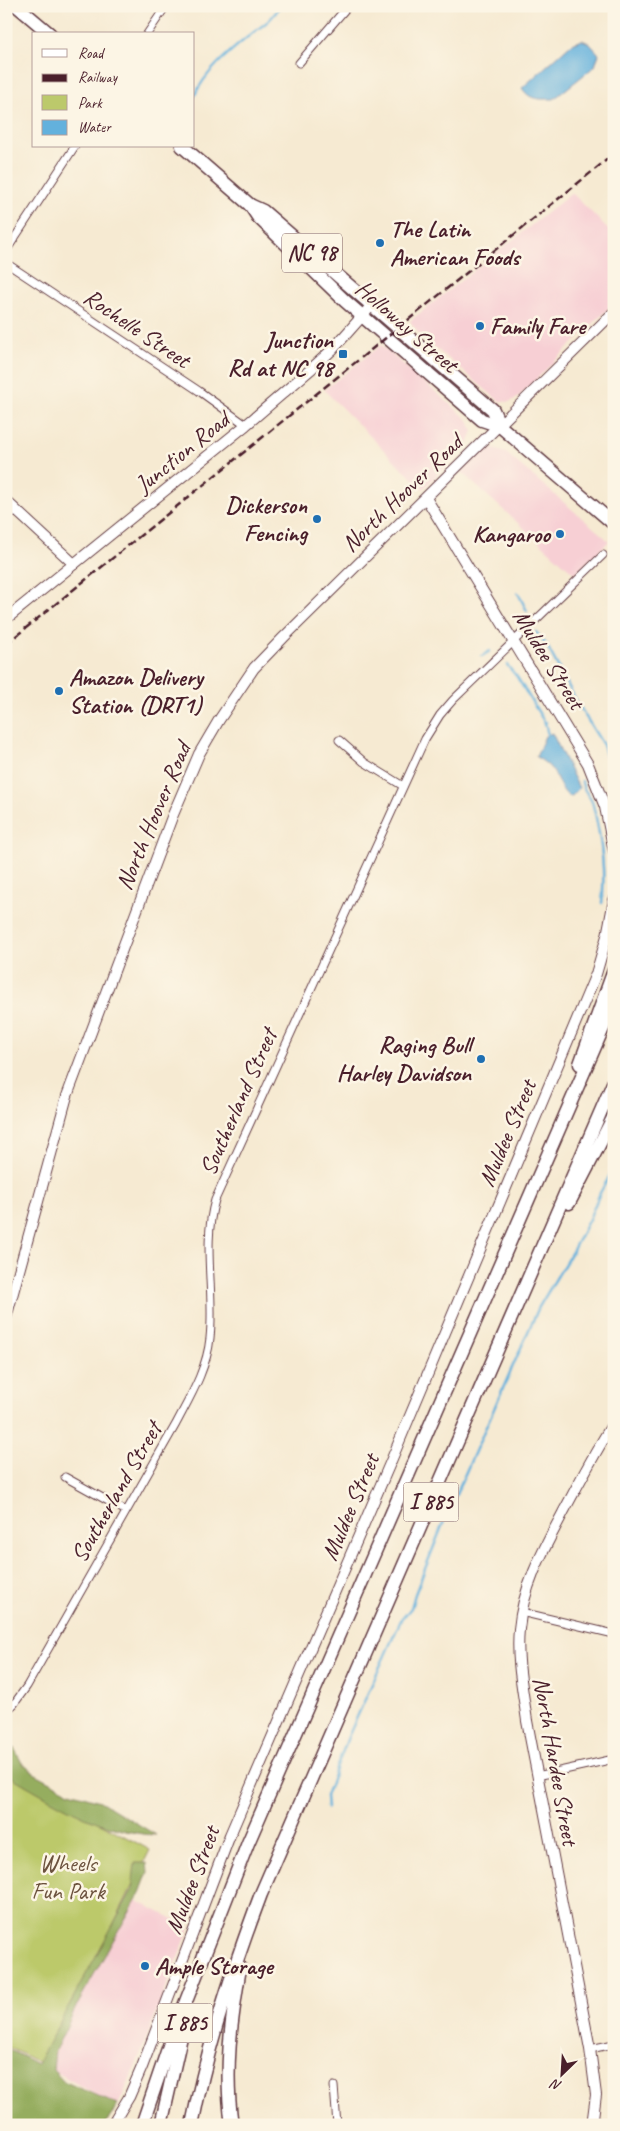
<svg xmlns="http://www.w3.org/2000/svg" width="620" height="2131" viewBox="0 0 620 2131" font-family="Caveat,sans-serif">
<rect width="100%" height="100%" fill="#fcf5e5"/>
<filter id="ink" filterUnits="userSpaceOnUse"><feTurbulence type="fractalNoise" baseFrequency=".02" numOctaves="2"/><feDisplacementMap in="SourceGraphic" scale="10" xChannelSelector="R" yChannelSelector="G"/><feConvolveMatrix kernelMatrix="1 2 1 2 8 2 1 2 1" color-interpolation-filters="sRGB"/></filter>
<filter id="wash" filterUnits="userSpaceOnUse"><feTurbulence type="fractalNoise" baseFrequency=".0096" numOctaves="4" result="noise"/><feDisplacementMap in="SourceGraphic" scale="20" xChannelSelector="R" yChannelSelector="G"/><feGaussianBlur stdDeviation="1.12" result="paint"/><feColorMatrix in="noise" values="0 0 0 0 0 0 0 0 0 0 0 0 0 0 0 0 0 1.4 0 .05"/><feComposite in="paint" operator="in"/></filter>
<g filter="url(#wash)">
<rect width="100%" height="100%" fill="#f6ead2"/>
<g fill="#f7cfd4">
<polygon points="572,193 614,235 614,303 517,398 509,402 499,401 419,334 410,321"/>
<polygon points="381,345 467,419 473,430 469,443 423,489 324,390"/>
<polygon points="491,448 506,453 609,541 575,574 461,472 483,451"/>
<polygon points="127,1896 190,1927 132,2075 118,2105 98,2096 44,2065"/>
</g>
<polygon fill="#bcc96b" stroke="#83744b" points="6,1772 150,1850 44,2065 6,2046"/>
<g fill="#95ad5f" stroke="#706645">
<path d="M14 1748 22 1763 34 1773 70 1792 100 1801 156 1835C100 1833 53 1800 6 1774V1754Z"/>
<polygon points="135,1863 147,1863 148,1872 140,1893 78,2003 55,2051 53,2070 63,2081 118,2105 105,2125 6,2125 6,2048 37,2064 132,1890"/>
</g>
<g fill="#63b1dd" stroke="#566884">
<path d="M582 40 589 43 599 54 595 66 554 99C540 99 530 101 522 88L571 44Z"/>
<path d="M552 733 579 788 572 796H568C553 781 561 771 536 757L545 736Z"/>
</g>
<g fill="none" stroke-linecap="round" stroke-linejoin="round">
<g stroke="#63b1dd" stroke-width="2.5">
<path d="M194 97C205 72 228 53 249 36 263 24 270 23 280 6"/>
<polyline points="518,593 527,611"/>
<polyline points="536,632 546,644 578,704 603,745 608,762 614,769"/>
<polyline points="482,656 490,651"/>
<polyline points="507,665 517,677 545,723 546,722"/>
<polyline points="545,723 548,735"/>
<path d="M582 781C581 789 591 796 593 805 601 837 606 870 602 903"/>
<polyline points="327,1808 326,1796 348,1737 401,1620 411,1608 415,1594 442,1526 539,1307 573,1250 589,1219 600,1193 614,1168"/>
</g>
</g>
</g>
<g filter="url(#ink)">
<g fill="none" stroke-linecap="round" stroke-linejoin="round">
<g stroke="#643d44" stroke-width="9">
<g id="street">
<polyline points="147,34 166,6"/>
<polyline points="299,63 348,6"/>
<polyline points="6,251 75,146"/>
<polyline points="6,263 199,391 246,425"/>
<polyline points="339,740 364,762 403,786"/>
<polyline points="65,1477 126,1511"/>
<polyline points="521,1612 614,1634"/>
<path d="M6 1711 14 1704 27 1686 176 1424C190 1397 207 1369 210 1338 215 1292 202 1245 215 1200L425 739 440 715 453 700 603 555"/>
<polyline points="537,1776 614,1759"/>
<polyline points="590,2049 614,2044"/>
<polyline points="334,2086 337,2125"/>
</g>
</g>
<g stroke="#643d44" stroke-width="12">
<g id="secondary">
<polyline points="426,498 588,764 605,807 614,851"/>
<polyline points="6,501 74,564"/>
<polyline points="6,619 246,425 310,370 333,349 372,305"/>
<polyline points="6,1318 67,1096 172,817 199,754 219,720 254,668 284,637 614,312"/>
<polyline points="112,2125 129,2097 142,2067 230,1835 391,1461 596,974 607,936 614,900"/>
<path d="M592 2125 596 2095 590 2049 527 1721C523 1691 516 1660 519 1629 523 1585 545 1547 565 1509 581 1479 596 1450 614 1422"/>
</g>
</g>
<g stroke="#643d44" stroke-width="15">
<g id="highway">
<polyline points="17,6 50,34"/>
<polyline points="182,146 250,205 263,211 493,410 500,426"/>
<polyline points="250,205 258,217 345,301 482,420 500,426 614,524"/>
<polyline points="580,1064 614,970"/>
<polyline points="569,1203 614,1116"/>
<polyline points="142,2125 172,2037 248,1843 614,1003"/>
<polyline points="161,2125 183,2028"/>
<path d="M192 2125C208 2044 232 1971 261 1894L614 1081"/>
<path d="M232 2125C224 2071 231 2021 240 1968"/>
</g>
</g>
<use href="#street" stroke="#fff" stroke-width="7"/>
<use href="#secondary" stroke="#fff" stroke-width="10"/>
<use href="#highway" stroke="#fff" stroke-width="12"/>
<polyline stroke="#4a1f2b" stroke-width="2.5" stroke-dasharray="8 4" stroke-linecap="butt" points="6,644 614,154"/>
</g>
</g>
<g fill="#1f6fb2" stroke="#fcf5e5" stroke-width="2">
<circle cx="380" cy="243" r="5"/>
<circle cx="480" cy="326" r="5"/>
<rect x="338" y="349" width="10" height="10" rx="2.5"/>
<circle cx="317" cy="519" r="5"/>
<circle cx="560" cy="534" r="5"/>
<circle cx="59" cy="691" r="5"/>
<circle cx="481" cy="1059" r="5"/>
<circle cx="145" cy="1966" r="5"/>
</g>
<g text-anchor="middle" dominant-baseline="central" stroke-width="5" stroke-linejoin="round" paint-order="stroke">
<g fill="#fcf5e5" stroke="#7f5f63" stroke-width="1">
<rect x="282" y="233.5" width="60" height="39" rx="4"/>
<rect x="403.5" y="1482.5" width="55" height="39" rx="4"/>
<rect x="157.5" y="2003.5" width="55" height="39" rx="4"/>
</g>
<g font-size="22" font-weight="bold" fill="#4a1f2b">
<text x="312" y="253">NC 98</text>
<text x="431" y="1502">I 885</text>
<text x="185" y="2023">I 885</text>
</g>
<g font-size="24" font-weight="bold" fill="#4a1f2b" stroke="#fcf5e5" text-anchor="start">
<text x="390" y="229">The Latin<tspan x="390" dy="28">American Foods</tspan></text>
<text x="490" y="326">Family Fare</text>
<text x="333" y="340" text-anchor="end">Junction<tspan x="333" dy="28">Rd at NC 98</tspan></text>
<text x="307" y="505" text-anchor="end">Dickerson<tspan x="307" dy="28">Fencing</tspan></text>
<text x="550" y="534" text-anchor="end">Kangaroo</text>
<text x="69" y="677">Amazon Delivery<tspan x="69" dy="28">Station (DRT1)</tspan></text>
<text x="471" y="1045" text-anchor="end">Raging Bull<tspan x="471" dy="28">Harley Davidson</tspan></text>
<text x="155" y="1966">Ample Storage</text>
</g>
<g font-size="24" fill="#4a1f2b" stroke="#fcf5e5">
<text transform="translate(407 326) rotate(41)">Holloway Street</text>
<text transform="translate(137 328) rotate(34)">Rochelle Street</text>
<text transform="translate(182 452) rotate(-39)">Junction Road</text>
<text transform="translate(402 493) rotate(-44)">North Hoover Road</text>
<text transform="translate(549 659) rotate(58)">Muldee Street</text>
<text transform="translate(153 816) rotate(-67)">North Hoover Road</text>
<text transform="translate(238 1102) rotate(-66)">Southerland Street</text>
<text transform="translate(507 1133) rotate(-67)">Muldee Street</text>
<text transform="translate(116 1492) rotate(-60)">Southerland Street</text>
<text transform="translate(350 1507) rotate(-67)">Muldee Street</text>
<text transform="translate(556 1761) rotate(80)">North Hardee Street</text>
<text transform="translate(192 1880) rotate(-69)">Muldee Street</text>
</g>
<g font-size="24" fill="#6c523e" stroke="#fcf5e5">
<text x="68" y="1863">Wheels<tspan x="68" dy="28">Fun Park</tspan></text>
</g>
</g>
<rect width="620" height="2131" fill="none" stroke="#fcf5e5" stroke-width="25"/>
<rect x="32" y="32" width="162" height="115" fill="#fcf5e5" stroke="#b59f9b"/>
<rect x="42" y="49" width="25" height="8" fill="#ffffff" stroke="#b59f9b"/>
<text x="78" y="58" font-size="15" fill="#4a1f2b">Road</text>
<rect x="42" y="74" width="25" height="8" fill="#4a1f2b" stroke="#b59f9b"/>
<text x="78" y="82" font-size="15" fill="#4a1f2b">Railway</text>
<rect x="42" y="95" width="25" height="15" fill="#bcc96b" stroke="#b59f9b"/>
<text x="78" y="108" font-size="15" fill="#4a1f2b">Park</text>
<rect x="42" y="120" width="25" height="15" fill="#63b1dd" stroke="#b59f9b"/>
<text x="78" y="132" font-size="15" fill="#4a1f2b">Water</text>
<g transform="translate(562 2074) rotate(205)" stroke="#fcf5e5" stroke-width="4" paint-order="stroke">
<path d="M0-4L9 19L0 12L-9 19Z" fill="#4a1f2b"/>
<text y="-8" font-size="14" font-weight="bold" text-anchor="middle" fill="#4a1f2b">N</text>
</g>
</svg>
